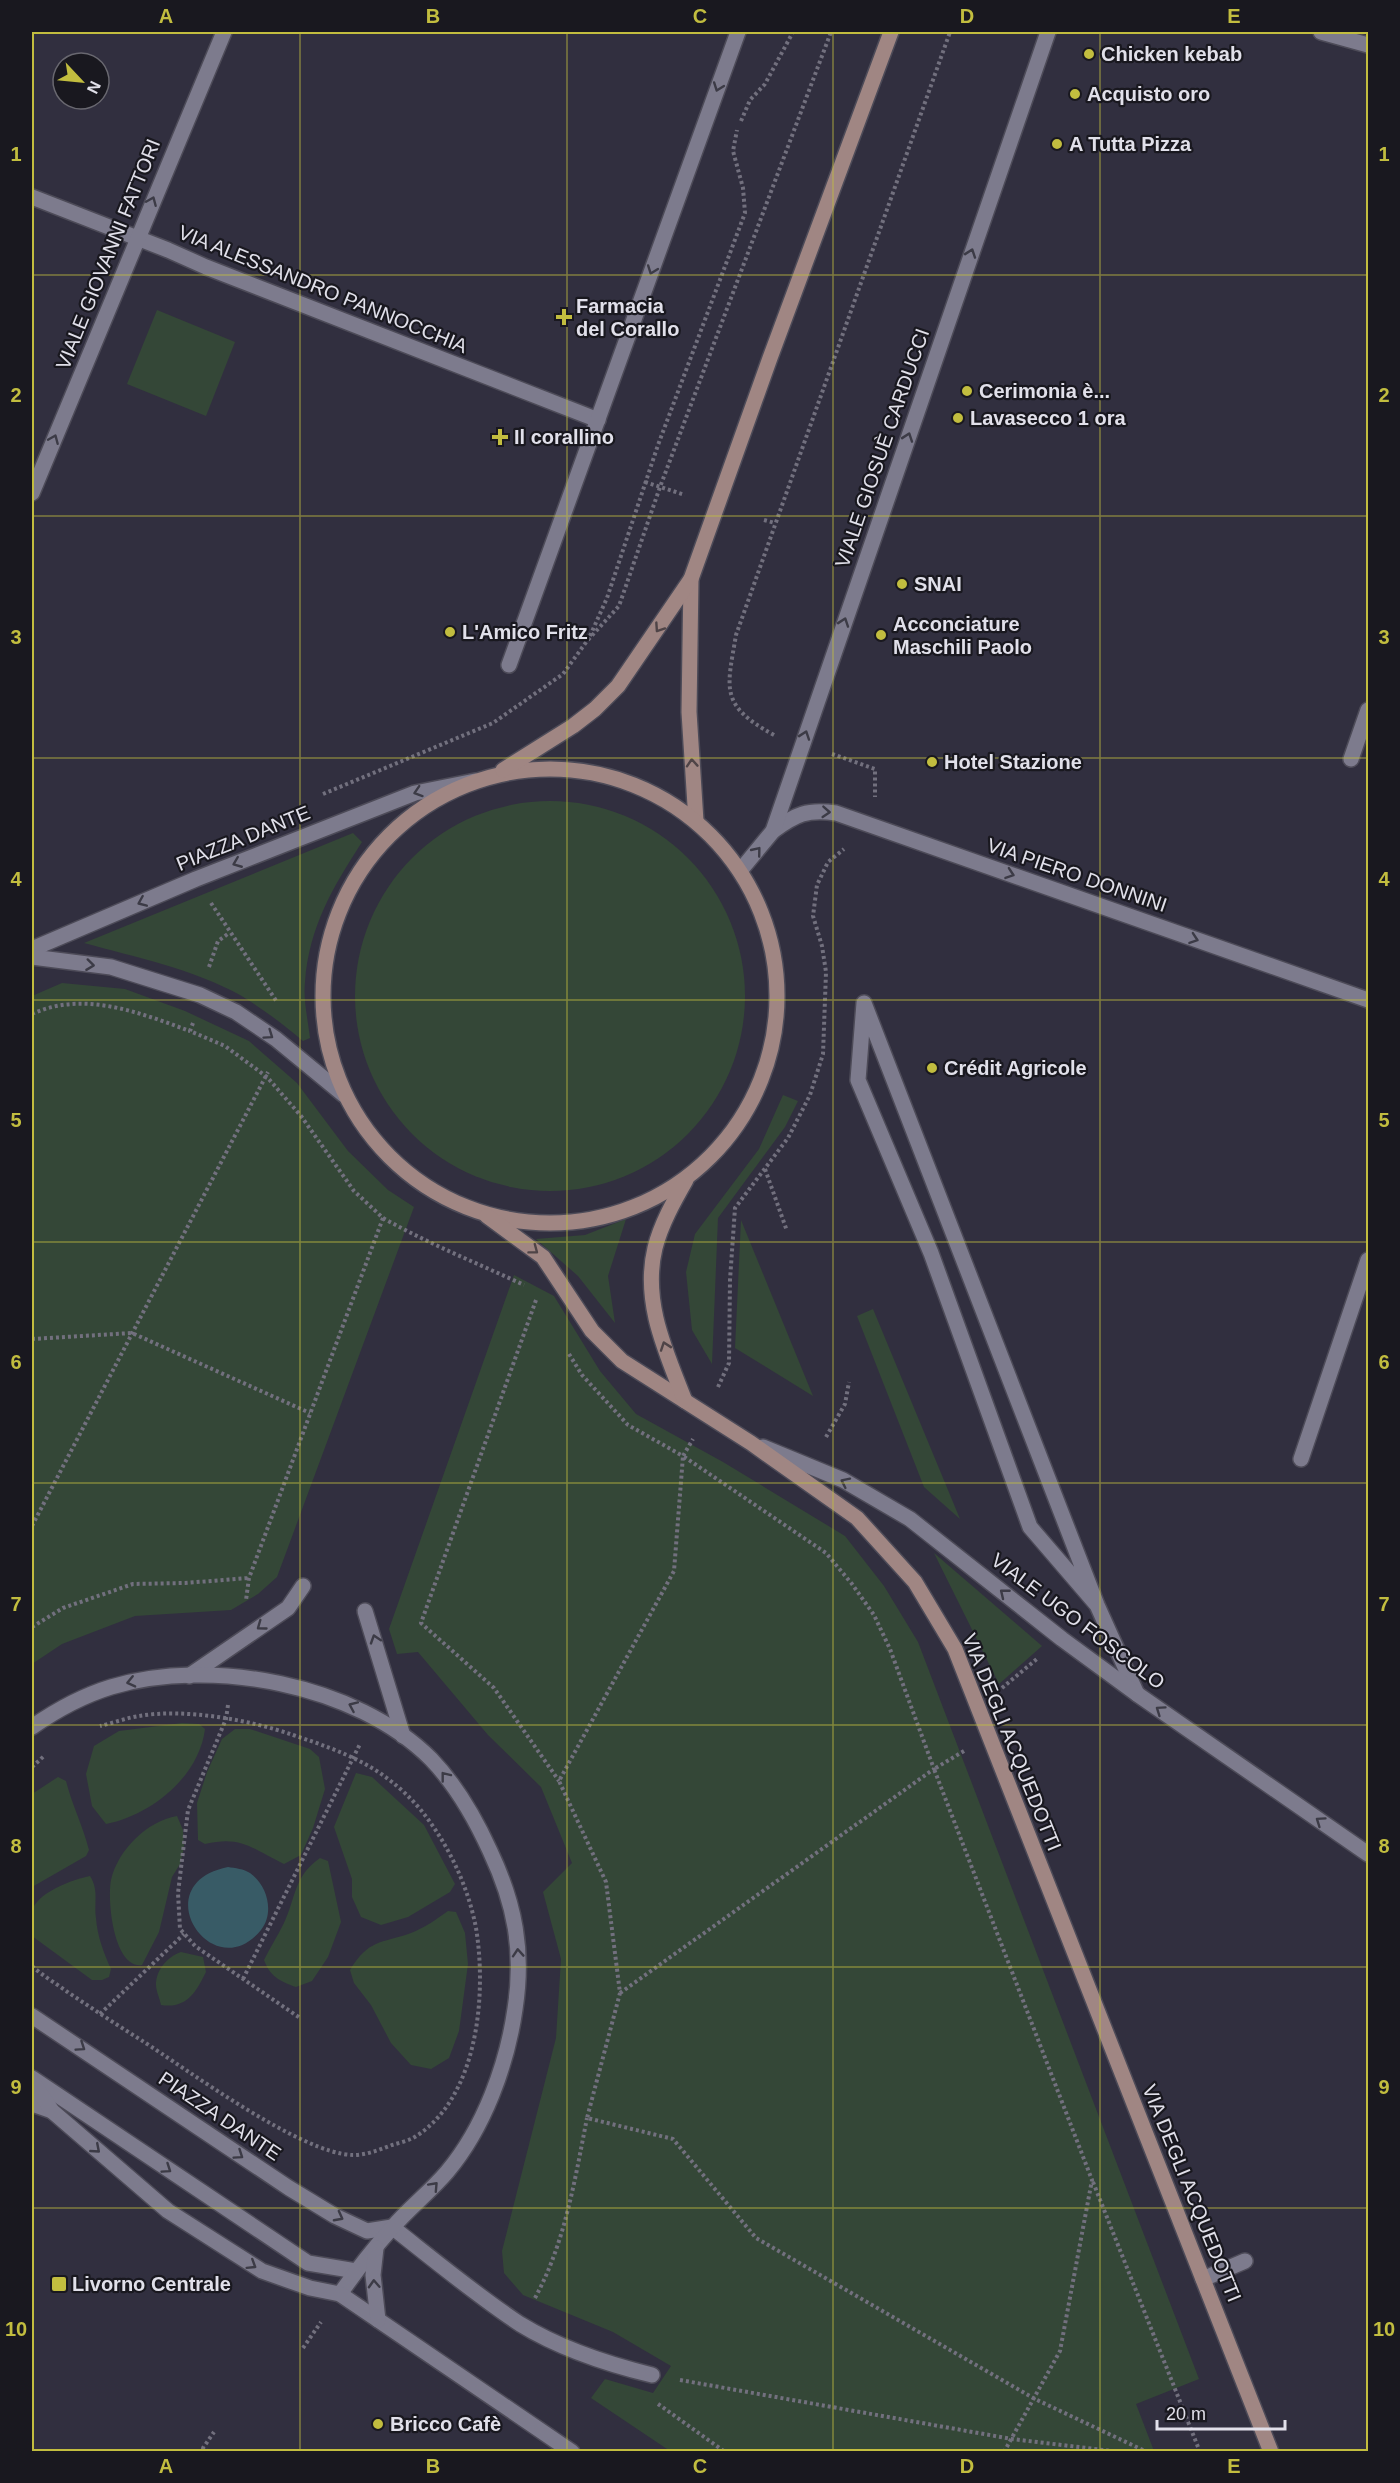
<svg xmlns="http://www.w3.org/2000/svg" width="1400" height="2483" viewBox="0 0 1400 2483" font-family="Helvetica,sans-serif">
<rect width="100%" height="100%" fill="#312f3f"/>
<g fill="#344737">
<polygon points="157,310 235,342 206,416 127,384"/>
<circle cx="550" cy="996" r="195"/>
<path d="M353 833 362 842C333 887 309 927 305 982 303 1000 308 1020 310 1038L303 1041C283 1024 263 1009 240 995 193 969 135 957 84 943Z"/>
<polygon points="62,983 125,989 185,1011 249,1041 297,1083 348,1151 388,1190 414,1207 277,1577 258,1594 231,1610 135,1616 62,1644 32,1664 32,996"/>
<polygon points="783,1095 798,1101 785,1127 718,1218 712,1364 692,1330 686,1272 695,1234 759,1149"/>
<polygon points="626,1219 608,1276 615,1323 578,1276 536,1239 585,1235"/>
<polygon points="741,1220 813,1396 735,1348"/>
<polygon points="514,1275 554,1296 600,1371 636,1414 723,1462 845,1536 884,1586 918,1642 1199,2379 1136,2404 1154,2451 670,2451 591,2398 605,2379 653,2393 671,2366 613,2332 523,2295 504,2273 502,2251 556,2038 561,1959 543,1892 572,1863 541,1787 488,1735 418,1652 397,1654 389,1629"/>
<polygon points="873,1309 960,1519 924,1487 857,1316"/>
<polygon points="934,1553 1042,1646 999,1684"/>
<path d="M182 1723 199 1724 205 1729C199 1777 151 1815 106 1824L92 1806 86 1774 94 1746 119 1731Z"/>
<path d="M235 1729H250L310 1749 319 1757 325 1789 313 1828 301 1855 284 1864C252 1849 242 1835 205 1844L198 1840 197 1803 207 1772 222 1739Z"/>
<polygon points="356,1773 372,1777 424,1825 455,1884 450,1892 408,1917 381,1925 361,1917 352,1897 352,1879 334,1827"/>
<path d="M58 1777 66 1781C72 1805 83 1826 89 1850L86 1856 32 1887V1794Z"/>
<path d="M177 1816 183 1830 184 1848 180 1864 172 1877 159 1932 142 1965C114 1969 107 1901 111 1880 118 1850 147 1821 177 1816Z"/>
<path d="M320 1858 328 1861 341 1922 328 1957 312 1981 296 1987C279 1981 270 1976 264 1960 270 1948 278 1935 284 1923 296 1897 294 1876 320 1858Z"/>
<path d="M90 1876C99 1890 94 1902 96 1918 97 1935 104 1954 111 1969L109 1977 102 1980H92L32 1936C31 1928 30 1919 32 1912 35 1893 74 1879 90 1876Z"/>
<path d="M448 1911 456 1912 465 1933 468 1964 459 2031 449 2058 431 2069 411 2065 391 2043 371 2005 354 1983 350 1970C369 1939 380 1944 411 1933 424 1928 437 1919 448 1911Z"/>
<path d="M181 1952 203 1957 206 1972C196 1992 187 2009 161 2005 160 1999 156 1991 156 1985 156 1970 167 1957 181 1952Z"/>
</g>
<path fill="#385b66" d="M228 1867C235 1868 244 1869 250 1873 267 1885 275 1912 261 1930 213 1989 143 1884 228 1867Z"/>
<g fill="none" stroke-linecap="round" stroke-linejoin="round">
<g stroke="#4d4b58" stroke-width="18">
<g id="service">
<polyline points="1097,1605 1030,1527 931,1253 858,1080 864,1003 1097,1605 1137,1694"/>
<polyline points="365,1611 403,1736"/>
<polyline points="189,1676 288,1608 303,1586"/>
<path d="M32 2016 289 2188 335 2216 367 2231 392 2227C434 2260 476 2295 520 2324 559 2348 607 2364 652 2375"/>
<polyline points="32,2078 308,2263 356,2271"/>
<polyline points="32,2104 52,2111"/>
<polyline points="1203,2279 1245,2261"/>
</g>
</g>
<g stroke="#4d4b58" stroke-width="18">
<g id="minor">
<polyline points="1321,32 1368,45"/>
<polyline points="32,197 168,250 206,267 598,420"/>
<polyline points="32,493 224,32"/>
<polyline points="509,665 738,32"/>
<polyline points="1351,759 1368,710"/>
<path d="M773 831C796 814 807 809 836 813L1368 1000"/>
<polyline points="32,949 196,879 415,793 475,781"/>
<polyline points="32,957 111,967 200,995 236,1012 276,1039 344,1095"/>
<polyline points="763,1447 843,1480 910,1519 1062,1639 1137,1694 1368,1854"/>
<polyline points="1301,1459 1368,1260"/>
<path d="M32 1727C55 1711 85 1695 111 1687 211 1657 356 1684 431 1759 457 1786 475 1818 490 1851 515 1904 524 1951 515 2009 507 2065 484 2128 447 2172 430 2192 409 2208 392 2228 373 2249 356 2271 340 2294"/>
<polyline points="32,2081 52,2111 168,2211 262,2271 310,2288 340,2294 572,2452"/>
<polyline points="376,2248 373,2275 378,2320"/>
</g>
</g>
<g stroke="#4d4b58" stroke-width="18">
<polyline id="tertiary" points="740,871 773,831 1048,32"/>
</g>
<g stroke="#4d4b58" stroke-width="18">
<g id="secondary">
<polyline points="691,579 689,712 696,821"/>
<circle cx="550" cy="996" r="227"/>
<polyline points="503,770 573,726 595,709 618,686 691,579 770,358 891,32"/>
<polyline points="487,1216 543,1257 592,1331 622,1361 751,1443 857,1518 915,1582 955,1649 1271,2452"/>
<path d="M685 1401C666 1352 642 1302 655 1248 661 1224 674 1201 686 1180"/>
</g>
</g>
<g stroke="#72707e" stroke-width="4" stroke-dasharray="3 3" stroke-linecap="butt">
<polyline points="741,121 750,100 765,84 793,32"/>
<polyline points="645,482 685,495"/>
<polyline points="764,520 775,523"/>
<polyline points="590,636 607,598 658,445 745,213 743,188 733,151 737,130"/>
<path d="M774 735C719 705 727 689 736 635L950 32"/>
<polyline points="832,754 875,769 875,797"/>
<polyline points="323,794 493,723 563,674 587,641 619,606 660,487 831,32"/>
<polyline points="211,903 277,1002"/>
<polyline points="209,967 218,941 229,933"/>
<path d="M32 1014C84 990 140 1013 190 1031"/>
<polyline points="193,1023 190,1031 225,1046 267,1077 301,1116 354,1191 383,1218 249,1578 246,1600"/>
<polyline points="765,1169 787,1231"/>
<path d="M383 1218C429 1244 477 1263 524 1285"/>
<polyline points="536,1300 421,1623 494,1688 559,1781"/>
<polyline points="32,1339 132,1333 310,1413"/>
<polyline points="569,1354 582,1375 628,1425 683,1456 693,1439"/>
<polyline points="718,1387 729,1363 730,1280 735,1208 788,1138 810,1095 823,1054 826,972 822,946 813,916 817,885 828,862 844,849"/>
<polyline points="826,1437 845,1404 849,1382"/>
<polyline points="32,1526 268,1072"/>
<polyline points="32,1627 63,1608 133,1584 185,1583 249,1578"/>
<polyline points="1002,1688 1038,1658"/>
<polyline points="228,1705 226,1719 188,1810 178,1893 180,1929 195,1946 300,2018"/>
<polyline points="964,1751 934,1769 1092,2180 1060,2351 1004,2452"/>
<polyline points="32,1767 44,1756"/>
<path d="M32 1966C43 1976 57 1984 69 1993 93 2009 117 2025 141 2040 188 2070 301 2154 353 2155 366 2155 379 2150 392 2145 399 2143 407 2141 413 2138 478 2100 487 1995 476 1928 468 1886 448 1843 420 1809 383 1766 344 1752 293 1735 250 1720 185 1708 139 1716 126 1718 113 1723 100 1726"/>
<polyline points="243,1979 360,1744"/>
<polyline points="620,1993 934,1769 890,1649 874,1615 852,1584 826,1553 683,1456 674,1571 559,1781 606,1882 620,1993 587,2118 673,2139 756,2238 1035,2399 1147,2452"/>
<polyline points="100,2014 184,1934"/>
<polyline points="1093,2182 1200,2452"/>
<path d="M535 2298C565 2243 575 2179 587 2118"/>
<polyline points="303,2348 321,2322"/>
<polyline points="680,2380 1012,2439 1120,2452"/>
<polyline points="658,2404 725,2452"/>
<polyline points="209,2452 203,2448 214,2432"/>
</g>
<use href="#service" stroke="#7d7b8d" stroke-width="15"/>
<use href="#minor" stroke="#7d7b8d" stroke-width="15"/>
<use href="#tertiary" stroke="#7d7b8d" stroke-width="15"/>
<use href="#secondary" stroke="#a08683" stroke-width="15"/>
</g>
<defs><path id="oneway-chevron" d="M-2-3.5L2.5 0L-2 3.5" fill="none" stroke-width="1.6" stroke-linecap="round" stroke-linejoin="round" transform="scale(1.5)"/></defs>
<g stroke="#3c3b46">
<use href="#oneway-chevron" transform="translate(718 87) rotate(110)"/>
<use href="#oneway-chevron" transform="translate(152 201) rotate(-67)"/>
<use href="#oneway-chevron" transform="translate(971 253) rotate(-71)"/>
<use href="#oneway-chevron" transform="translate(652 270) rotate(110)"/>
<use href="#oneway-chevron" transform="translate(908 437) rotate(-71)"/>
<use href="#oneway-chevron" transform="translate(54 439) rotate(-67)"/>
<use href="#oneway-chevron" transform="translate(844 622) rotate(-71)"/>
<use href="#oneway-chevron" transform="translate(805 735) rotate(-71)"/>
<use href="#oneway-chevron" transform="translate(418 792) rotate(162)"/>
<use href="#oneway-chevron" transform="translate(826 812) rotate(4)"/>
<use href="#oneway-chevron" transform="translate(757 851) rotate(-51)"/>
<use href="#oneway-chevron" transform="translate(237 863) rotate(158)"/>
<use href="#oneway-chevron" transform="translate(1010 874) rotate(19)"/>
<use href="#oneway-chevron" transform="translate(142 902) rotate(157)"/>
<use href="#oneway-chevron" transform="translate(1194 939) rotate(19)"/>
<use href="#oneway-chevron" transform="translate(90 965) rotate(7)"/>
<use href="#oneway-chevron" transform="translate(269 1035) rotate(35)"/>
<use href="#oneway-chevron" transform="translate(845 1482) rotate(-154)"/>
<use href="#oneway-chevron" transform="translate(1004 1593) rotate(-141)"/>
<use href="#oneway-chevron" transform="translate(261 1626) rotate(144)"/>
<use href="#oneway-chevron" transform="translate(375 1639) rotate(-108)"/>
<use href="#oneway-chevron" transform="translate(131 1682) rotate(167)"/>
<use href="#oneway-chevron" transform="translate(353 1706) rotate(-156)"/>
<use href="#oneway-chevron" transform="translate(1160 1710) rotate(-145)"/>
<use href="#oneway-chevron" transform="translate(445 1776) rotate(-128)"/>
<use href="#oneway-chevron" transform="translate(1320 1821) rotate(-145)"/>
<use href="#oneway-chevron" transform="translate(518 1953) rotate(-94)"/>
<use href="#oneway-chevron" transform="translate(81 2047) rotate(34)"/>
<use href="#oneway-chevron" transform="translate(96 2149) rotate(41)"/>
<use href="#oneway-chevron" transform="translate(239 2155) rotate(34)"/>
<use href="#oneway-chevron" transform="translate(167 2169) rotate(34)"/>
<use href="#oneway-chevron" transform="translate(434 2186) rotate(-47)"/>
<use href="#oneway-chevron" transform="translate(339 2217) rotate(28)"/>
<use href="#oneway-chevron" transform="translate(252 2265) rotate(32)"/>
<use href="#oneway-chevron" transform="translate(374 2284) rotate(-93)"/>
</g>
<g stroke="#4f4447">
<use href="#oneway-chevron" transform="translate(659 628) rotate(124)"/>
<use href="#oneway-chevron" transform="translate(692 763) rotate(-94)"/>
<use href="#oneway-chevron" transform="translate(534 1250) rotate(37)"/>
<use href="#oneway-chevron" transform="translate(665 1346) rotate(-109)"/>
</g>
<path fill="none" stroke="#c2bd3f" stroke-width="1.5" stroke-opacity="0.55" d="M300 32V2452M567 32V2452M833 32V2452M1100 32V2452M32 275H1368M32 516H1368M32 758H1368M32 1000H1368M32 1242H1368M32 1483H1368M32 1725H1368M32 1967H1368M32 2208H1368"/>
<g fill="#c2bd3f" stroke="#19181f" stroke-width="2">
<circle cx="1089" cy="54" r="6"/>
<circle cx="1075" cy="94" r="6"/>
<circle cx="1057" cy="144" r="6"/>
<path d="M561 308h6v6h6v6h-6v6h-6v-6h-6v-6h6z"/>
<circle cx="967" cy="391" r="6"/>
<circle cx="958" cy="418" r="6"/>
<path d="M497 428h6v6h6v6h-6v6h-6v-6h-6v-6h6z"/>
<circle cx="902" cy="584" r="6"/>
<circle cx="450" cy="632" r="6"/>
<circle cx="881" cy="635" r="6"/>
<circle cx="932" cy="762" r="6"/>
<circle cx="932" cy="1068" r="6"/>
<rect x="51" y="2276" width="16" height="16" rx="3"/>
<circle cx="378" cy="2424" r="6"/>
</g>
<g text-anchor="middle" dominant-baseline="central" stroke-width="4.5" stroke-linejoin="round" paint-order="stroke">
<g font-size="20" font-weight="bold" fill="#e1e0ea" stroke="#19181f" text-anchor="start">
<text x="1101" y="54">Chicken kebab</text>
<text x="1087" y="94">Acquisto oro</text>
<text x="1069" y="144">A Tutta Pizza</text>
<text x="576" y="306">Farmacia<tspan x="576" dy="23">del Corallo</tspan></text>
<text x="979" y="391">Cerimonia è...</text>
<text x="970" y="418">Lavasecco 1 ora</text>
<text x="514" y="437">Il corallino</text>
<text x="914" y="584">SNAI</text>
<text x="893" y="624">Acconciature<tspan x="893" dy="23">Maschili Paolo</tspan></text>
<text x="462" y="632">L'Amico Fritz</text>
<text x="944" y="762">Hotel Stazione</text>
<text x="944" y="1068">Crédit Agricole</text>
<text x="72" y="2284">Livorno Centrale</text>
<text x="390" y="2424">Bricco Cafè</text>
</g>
<g font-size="20" fill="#e1e0ea" stroke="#19181f">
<text transform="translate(108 254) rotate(-68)">VIALE GIOVANNI FATTORI</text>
<text transform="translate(323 289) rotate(22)">VIA ALESSANDRO PANNOCCHIA</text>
<text transform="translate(882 448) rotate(-71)">VIALE GIOSUÈ CARDUCCI</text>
<text transform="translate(243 838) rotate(-22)">PIAZZA DANTE</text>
<text transform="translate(1077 875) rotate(19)">VIA PIERO DONNINI</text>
<text transform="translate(1078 1621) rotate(37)">VIALE UGO FOSCOLO</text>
<text transform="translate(1012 1742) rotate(68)">VIA DEGLI ACQUEDOTTI</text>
<text transform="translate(220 2116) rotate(34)">PIAZZA DANTE</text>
<text transform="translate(1192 2193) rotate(68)">VIA DEGLI ACQUEDOTTI</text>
</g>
</g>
<rect width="1400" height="2483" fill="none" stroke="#19181f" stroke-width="66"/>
<g transform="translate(81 81) rotate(116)"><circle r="28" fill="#19181f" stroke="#696870" stroke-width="1.5"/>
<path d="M0-4.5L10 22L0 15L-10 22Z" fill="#c2bd3f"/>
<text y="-9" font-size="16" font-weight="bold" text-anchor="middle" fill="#e1e0ea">N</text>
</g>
<path d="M1157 2420v9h128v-9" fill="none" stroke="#e1e0ea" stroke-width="3"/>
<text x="1166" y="2420" font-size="18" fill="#e1e0ea" stroke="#19181f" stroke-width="4.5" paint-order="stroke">20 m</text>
<rect x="33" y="33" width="1334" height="2417" fill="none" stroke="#c2bd3f" stroke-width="2"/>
<g font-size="20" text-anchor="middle" font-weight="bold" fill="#c2bd3f">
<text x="166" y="23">A</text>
<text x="433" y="23">B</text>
<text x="700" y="23">C</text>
<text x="967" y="23">D</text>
<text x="1234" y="23">E</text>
<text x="16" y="161">1</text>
<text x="1384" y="161">1</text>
<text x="16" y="402">2</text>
<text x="1384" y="402">2</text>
<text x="16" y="644">3</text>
<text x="1384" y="644">3</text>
<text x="16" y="886">4</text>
<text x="1384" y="886">4</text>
<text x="16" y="1127">5</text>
<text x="1384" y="1127">5</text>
<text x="16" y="1369">6</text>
<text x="1384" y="1369">6</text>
<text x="16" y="1611">7</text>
<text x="1384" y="1611">7</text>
<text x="16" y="1853">8</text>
<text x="1384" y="1853">8</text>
<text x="16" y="2094">9</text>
<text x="1384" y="2094">9</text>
<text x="16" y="2336">10</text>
<text x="1384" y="2336">10</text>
<text x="166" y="2473">A</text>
<text x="433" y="2473">B</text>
<text x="700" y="2473">C</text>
<text x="967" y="2473">D</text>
<text x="1234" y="2473">E</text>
</g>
</svg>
